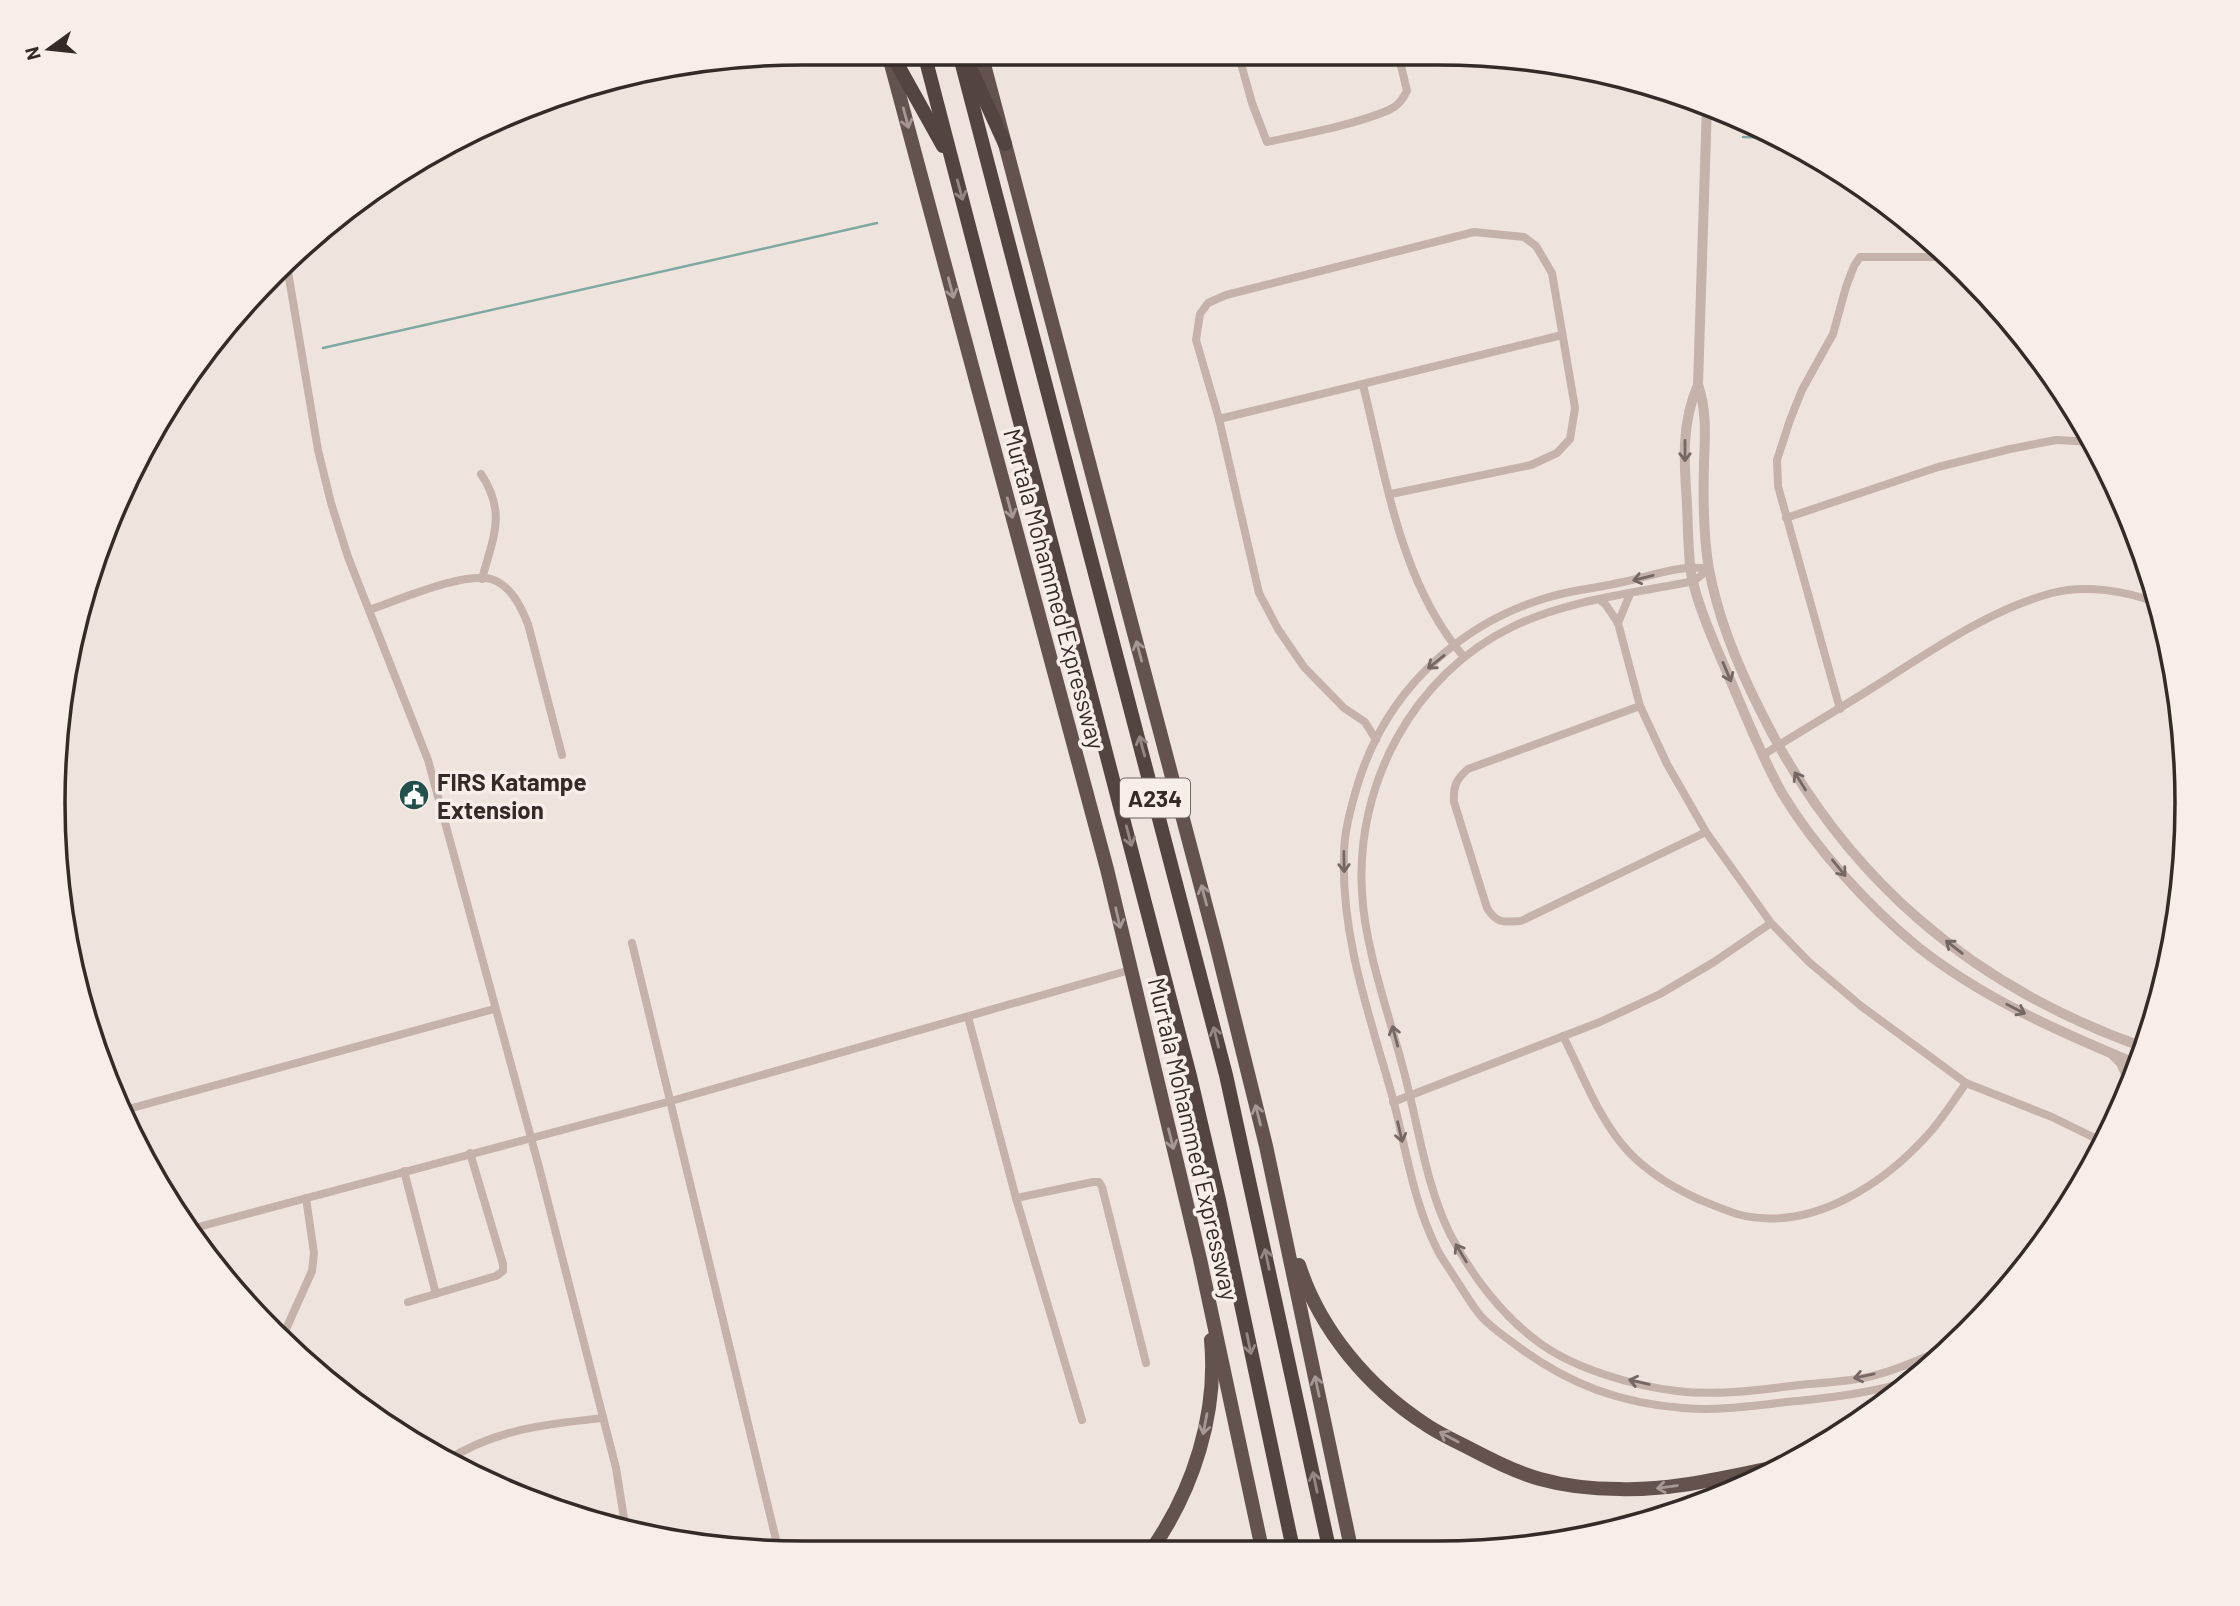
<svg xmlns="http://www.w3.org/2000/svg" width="2240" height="1606" viewBox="0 0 2240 1606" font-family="Barlow,sans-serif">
<rect width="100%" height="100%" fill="#efe4dd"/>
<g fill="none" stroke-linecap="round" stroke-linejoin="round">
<g stroke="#80a8a3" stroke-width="2.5">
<polyline points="1743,137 1782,138"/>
<polyline points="323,348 877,223"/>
</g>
<g stroke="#c5b2ab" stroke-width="8">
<path d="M1238 53 1252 103 1267 142C1304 134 1354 125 1389 110 1398 106 1402 100 1407 91L1398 53"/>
<polyline points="287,266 318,450 331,503 348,557 428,760 539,1167 616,1468 626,1531"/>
<path d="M1363 385C1386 477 1400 583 1464 657"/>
<polyline points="1219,419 1562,335"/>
<path d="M481 474C507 513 493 537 482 579"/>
<polyline points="1786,518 1938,467 2010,449 2056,440 2094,442"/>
<path d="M1709 569C1680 564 1652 576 1623 582 1609 585 1594 588 1580 590 1472 609 1386 685 1356 790 1350 811 1344 833 1344 855 1341 939 1371 1019 1393 1099 1406 1149 1413 1200 1436 1247 1441 1258 1449 1268 1455 1278 1463 1290 1471 1304 1480 1315 1491 1328 1507 1338 1520 1348 1571 1385 1620 1403 1683 1408 1717 1411 1752 1406 1786 1402 1830 1398 1873 1393 1916 1379"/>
<path d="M1709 569 1694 581C1634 593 1567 600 1512 627 1413 675 1355 785 1362 893 1365 949 1389 1014 1403 1068 1418 1123 1425 1183 1450 1234 1471 1275 1504 1318 1541 1344 1576 1369 1634 1386 1677 1391 1717 1396 1759 1390 1799 1385 1820 1383 1842 1382 1863 1378 1894 1372 1923 1358 1951 1346"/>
<polyline points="1600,600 1606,605 1618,623 1640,706 1667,764 1706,832 1771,923 1809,962 1861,1006 1966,1083 2052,1117 2105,1143"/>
<path d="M369 610C396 601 465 571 491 579 511 585 521 607 528 624L562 755"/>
<polyline points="1618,623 1630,594"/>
<path d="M68 660C77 642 80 626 79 606"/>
<path d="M1640 706 1468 769C1456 779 1453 787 1454 802L1487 908C1497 924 1503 922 1521 921L1706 832"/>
<polyline points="1840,709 1778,486 1777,460 1790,420 1802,390 1833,334 1846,287 1854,266 1860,257 1951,257"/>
<polyline points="1376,740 1365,722 1344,708 1304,667 1278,629 1259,593 1219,419 1196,340 1200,314 1208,303 1226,295 1474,232 1524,237 1536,246 1552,273 1575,408 1570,439 1557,453 1531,465 1391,494"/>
<path d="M1763 755C1801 731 1839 709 1877 685 1931 651 1989 610 2052 593 2085 584 2127 591 2157 603"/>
<polyline points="632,943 779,1552"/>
<polyline points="968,1017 1016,1198 1082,1420"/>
<path d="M1563 1036C1581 1071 1596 1112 1621 1143 1640 1167 1670 1186 1698 1199 1710 1204 1724 1210 1737 1214 1811 1234 1886 1183 1932 1130 1944 1116 1955 1099 1966 1083"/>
<polyline points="1393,1102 1600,1022 1660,994 1714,962 1771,923"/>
<polyline points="121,1111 494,1009"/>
<polyline points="2095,1137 2110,1134"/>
<polyline points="404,1171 436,1294"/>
<polyline points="1016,1198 1093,1182 1099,1182 1102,1187 1146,1363"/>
<polyline points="187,1230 671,1101 1130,970"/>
<polyline points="408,1302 496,1276 503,1271 503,1264 470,1153"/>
<polyline points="282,1338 312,1271 314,1253 306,1198"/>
<path d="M446 1461C495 1429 547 1424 603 1418"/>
</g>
<g stroke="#c5b2ab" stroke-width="10">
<path d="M1707 104 1698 385C1707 411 1705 436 1704 463 1703 498 1703 535 1709 569 1718 619 1739 669 1762 714 1844 878 1971 986 2143 1047"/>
<path d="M1698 385C1681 423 1684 463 1687 504 1688 527 1688 551 1691 573 1697 605 1716 647 1729 677 1746 716 1761 756 1782 793 1815 848 1868 906 1918 947 1984 999 2060 1032 2137 1064"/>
<polyline points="2114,1056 2121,1063 2130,1083"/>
</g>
<g stroke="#64524e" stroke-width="14">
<polyline points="888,53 1107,869 1200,1259 1262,1549"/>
<polyline points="981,53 1216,944 1266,1146 1351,1548"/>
<path d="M1299 1265C1320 1330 1368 1387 1425 1424 1438 1433 1453 1440 1467 1447 1490 1459 1515 1472 1540 1479 1565 1486 1594 1489 1619 1489 1674 1491 1729 1476 1782 1466"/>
<path d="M1152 1549C1193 1490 1218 1414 1211 1340"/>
</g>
<g stroke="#544441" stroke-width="14">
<polyline points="891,53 943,146"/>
<polyline points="924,53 1190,1076 1219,1200 1293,1549"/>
<polyline points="959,53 1226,1075 1329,1548"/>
<polyline points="969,65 1005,144"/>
</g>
</g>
<defs><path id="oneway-shaft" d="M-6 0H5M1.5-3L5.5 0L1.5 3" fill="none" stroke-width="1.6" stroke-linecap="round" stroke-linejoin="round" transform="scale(1.75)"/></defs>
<g stroke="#a69894">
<use href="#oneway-shaft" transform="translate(906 118) rotate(75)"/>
<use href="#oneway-shaft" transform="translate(951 288) rotate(75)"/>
<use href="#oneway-shaft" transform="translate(1010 508) rotate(75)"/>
<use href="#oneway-shaft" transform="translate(1139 651) rotate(-105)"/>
<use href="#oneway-shaft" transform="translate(1204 895) rotate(-105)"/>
<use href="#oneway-shaft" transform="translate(1118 918) rotate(77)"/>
<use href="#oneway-shaft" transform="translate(1258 1115) rotate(-104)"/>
<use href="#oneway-shaft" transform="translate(1171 1139) rotate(76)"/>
<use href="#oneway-shaft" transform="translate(1317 1386) rotate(-102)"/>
<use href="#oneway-shaft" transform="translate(1205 1424) rotate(101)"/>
<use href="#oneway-shaft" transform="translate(1449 1437) rotate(-152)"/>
<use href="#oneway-shaft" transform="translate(1667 1487) rotate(172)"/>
</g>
<g stroke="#958884">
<use href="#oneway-shaft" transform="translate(960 190) rotate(75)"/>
<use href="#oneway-shaft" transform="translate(1142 746) rotate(-105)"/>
<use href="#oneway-shaft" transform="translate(1129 836) rotate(75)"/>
<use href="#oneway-shaft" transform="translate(1216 1037) rotate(-104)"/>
<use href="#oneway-shaft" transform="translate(1267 1259) rotate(-102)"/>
<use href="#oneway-shaft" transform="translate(1249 1344) rotate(78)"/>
<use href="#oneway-shaft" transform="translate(1315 1482) rotate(-102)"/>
</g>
<g stroke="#756864">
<use href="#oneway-shaft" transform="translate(1685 451) rotate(90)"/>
<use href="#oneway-shaft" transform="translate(1643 578) rotate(166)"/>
<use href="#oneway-shaft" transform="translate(1436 662) rotate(141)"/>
<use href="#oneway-shaft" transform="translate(1727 672) rotate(67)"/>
<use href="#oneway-shaft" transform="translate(1800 781) rotate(-122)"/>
<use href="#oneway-shaft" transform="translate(1344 862) rotate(89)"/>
<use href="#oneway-shaft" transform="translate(1839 868) rotate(51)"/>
<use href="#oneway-shaft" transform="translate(1954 947) rotate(-142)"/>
<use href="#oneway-shaft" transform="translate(2016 1009) rotate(27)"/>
<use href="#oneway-shaft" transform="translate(1395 1036) rotate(-105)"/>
<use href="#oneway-shaft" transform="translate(1400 1132) rotate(77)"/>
<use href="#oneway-shaft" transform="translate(1461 1253) rotate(-121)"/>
<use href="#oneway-shaft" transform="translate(1864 1376) rotate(168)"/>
<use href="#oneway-shaft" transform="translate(1639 1382) rotate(-167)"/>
</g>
<defs>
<g id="civic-disc" transform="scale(1.575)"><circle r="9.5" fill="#24504c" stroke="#f7eee9"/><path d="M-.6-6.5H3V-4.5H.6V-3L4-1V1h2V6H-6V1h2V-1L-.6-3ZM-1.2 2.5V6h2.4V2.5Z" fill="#fff"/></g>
</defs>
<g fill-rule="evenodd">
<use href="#civic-disc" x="414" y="795"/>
</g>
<g text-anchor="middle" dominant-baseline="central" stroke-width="7" stroke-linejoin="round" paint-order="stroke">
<rect fill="#f7eee9" stroke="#6e6663" stroke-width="2" x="1120" y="778.5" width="70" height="39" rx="5"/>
<g font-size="23" font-weight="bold" fill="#342b29">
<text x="1155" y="798">A234</text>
</g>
<g font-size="24" fill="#342b29" stroke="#f7eee9">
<text transform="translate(1055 589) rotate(75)">Murtala Mohammed Expressway</text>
<text transform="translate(1194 1139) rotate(77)">Murtala Mohammed Expressway</text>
</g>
<g font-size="24" font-weight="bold" fill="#342b29" stroke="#f7eee9" text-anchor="start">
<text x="437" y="781">FIRS Katampe<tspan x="437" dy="28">Extension</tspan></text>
</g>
</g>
<path d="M0 0H2240V1606H0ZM803 65H1437A738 738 0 0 1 2175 803V803A738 738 0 0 1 1437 1541H803A738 738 0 0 1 65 803V803A738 738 0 0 1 803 65Z" fill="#f7eee9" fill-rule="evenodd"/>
<path fill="none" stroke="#342b29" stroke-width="3.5" d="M803 65H1437A738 738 0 0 1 2175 803V803A738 738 0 0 1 1437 1541H803A738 738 0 0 1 65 803V803A738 738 0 0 1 803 65Z"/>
<g transform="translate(49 49) rotate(255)" stroke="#f7eee9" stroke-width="5" paint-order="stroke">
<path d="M0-5L12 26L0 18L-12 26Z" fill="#342b29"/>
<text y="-10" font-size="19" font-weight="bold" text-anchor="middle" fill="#342b29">N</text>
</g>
</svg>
